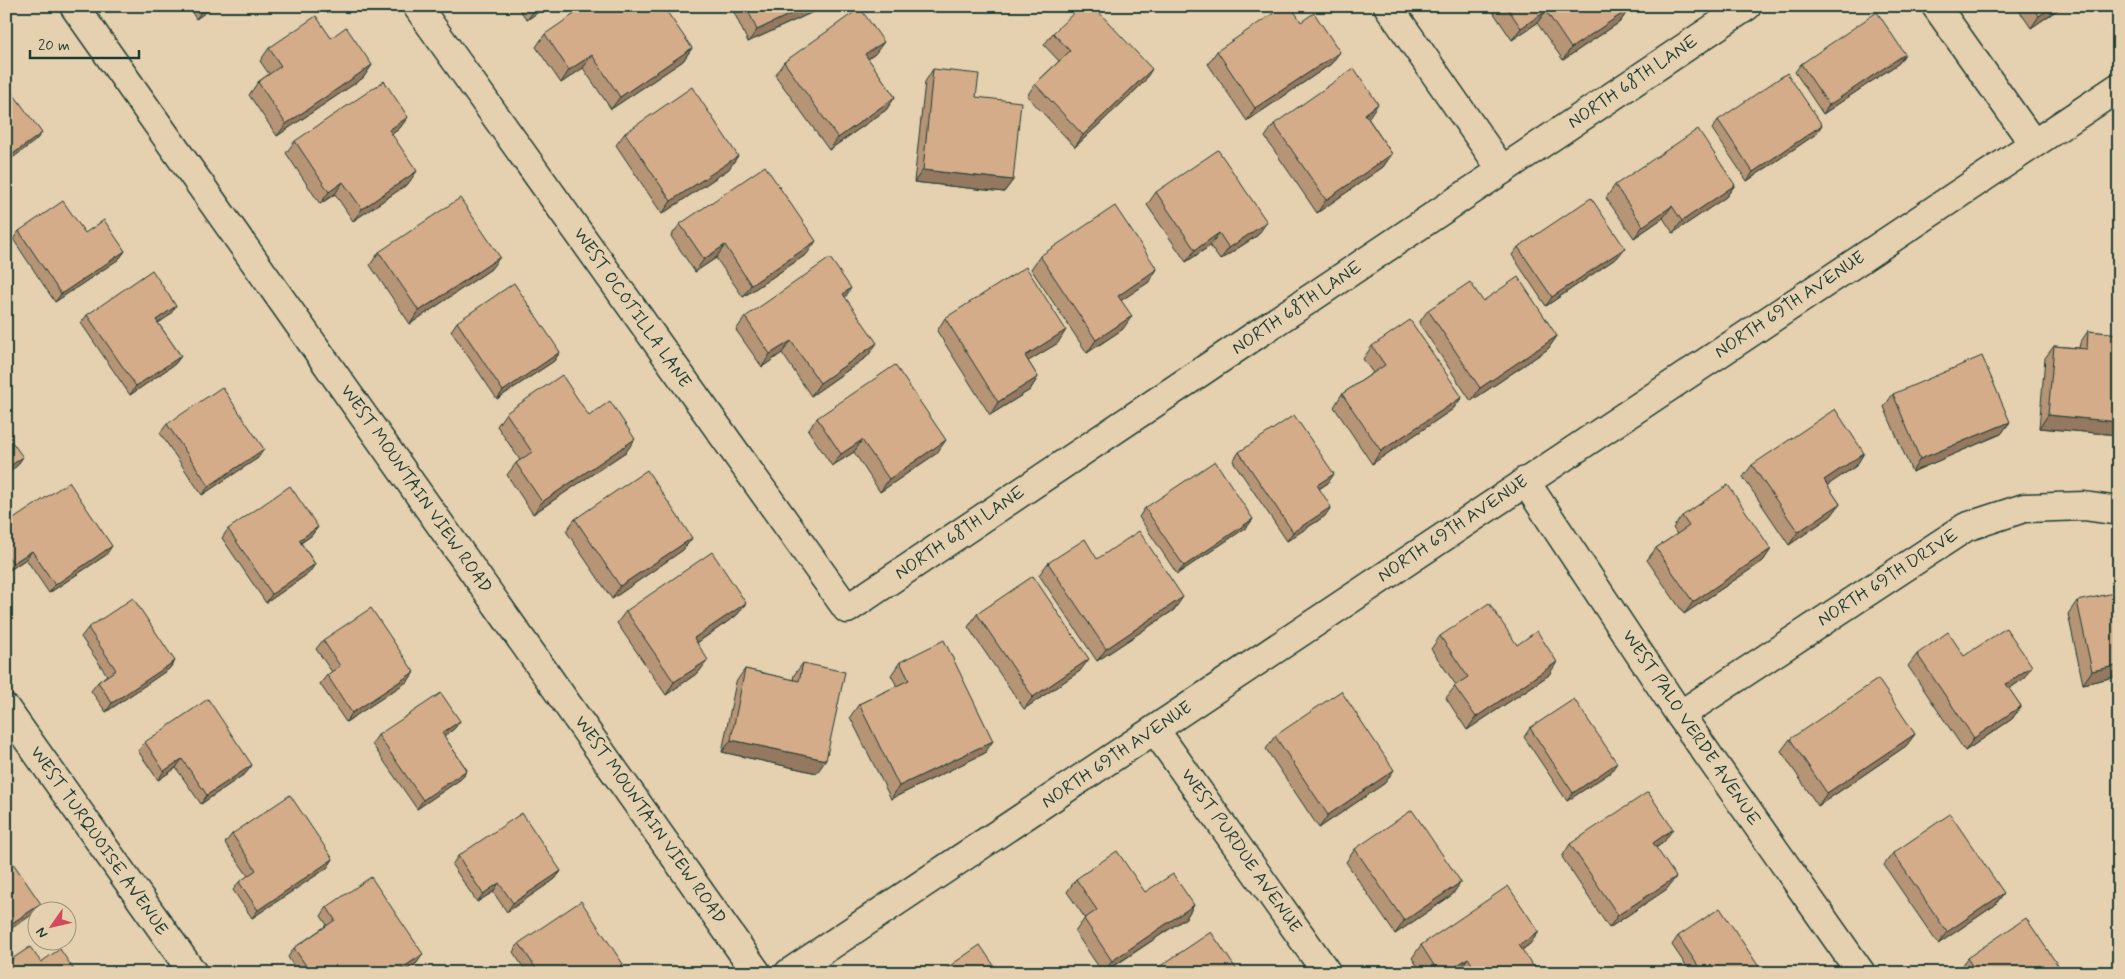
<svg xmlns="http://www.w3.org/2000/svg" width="2125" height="979" viewBox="0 0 2125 979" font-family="Mynerve,sans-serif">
<rect width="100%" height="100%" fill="#e5d0af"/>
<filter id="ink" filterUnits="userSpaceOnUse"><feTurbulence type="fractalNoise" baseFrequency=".02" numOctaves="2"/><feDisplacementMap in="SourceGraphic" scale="10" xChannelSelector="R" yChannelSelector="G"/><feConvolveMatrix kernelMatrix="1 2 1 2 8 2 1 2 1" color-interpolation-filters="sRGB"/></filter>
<g filter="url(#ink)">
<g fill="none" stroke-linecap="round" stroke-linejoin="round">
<g stroke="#1f3d34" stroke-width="31">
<g id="minor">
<polyline points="74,6 757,973"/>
<polyline points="417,6 847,609 1747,6"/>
<polyline points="1388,6 1502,170"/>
<polyline points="1936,6 2033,143"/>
<polyline points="1525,481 1680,715 1861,973"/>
<polyline points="6,709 193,973"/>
<polyline points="1680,715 1966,527 2024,508 2084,506 2119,511"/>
<polyline points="1155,730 1327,973"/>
<polyline points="789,973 2119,87"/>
</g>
</g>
<use href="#minor" stroke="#e5d0af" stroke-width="28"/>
</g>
<g fill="#b69476" stroke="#1f3d34">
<polygon points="188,6 215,6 196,19"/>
<polygon points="517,6 547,6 527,20"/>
<polygon points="731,6 826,6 748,42"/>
<polygon points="1489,6 1627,6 1629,9 1620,22 1563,60 1537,23 1512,40"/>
<polygon points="2016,6 2063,6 2031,28"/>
<polygon points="1053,33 1144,82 1075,147 1027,96 1035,84 1059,61 1044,45"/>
<polygon points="545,34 692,48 683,61 611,109 583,68 561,83 536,47"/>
<polygon points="331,38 372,65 363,78 277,136 249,95 258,82 269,74 260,61 269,48"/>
<polygon points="1217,51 1340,52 1331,64 1247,121 1208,64"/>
<polygon points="875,54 868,59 895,97 886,110 829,150 775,75 784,62"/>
<polygon points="1905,54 1899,63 1823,114 1795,72 1801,64"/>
<polygon points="933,69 976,97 1013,180 1004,192 914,182 925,82"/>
<polygon points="408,117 399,129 392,134 408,184 353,221 335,194 320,204 286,153 295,141"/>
<polygon points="1369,117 1368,118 1392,154 1383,167 1317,213 1265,137 1274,124"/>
<polygon points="1718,120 1816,134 1747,181 1712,129"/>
<polygon points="625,133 729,169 662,214 616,145"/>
<polygon points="1615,185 1735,185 1726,197 1673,233 1663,218 1634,238 1606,198"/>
<polygon points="1156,192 1258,235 1220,260 1210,246 1186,262 1147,205"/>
<polygon points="680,224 807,254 743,297 716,258 695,272 671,236"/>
<polygon points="19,231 85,233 125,251 119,259 55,302 13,239"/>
<polygon points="1518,247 1618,257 1546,306 1512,255"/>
<polygon points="379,252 491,269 410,324 370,265"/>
<polygon points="1040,256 1157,269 1149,282 1121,300 1123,329 1087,353 1031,269"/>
<polygon points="845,297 868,356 811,396 782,353 762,367 736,330 745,317"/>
<polygon points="1428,310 1557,336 1548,349 1471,401 1419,323"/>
<polygon points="87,315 170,315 158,323 181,356 175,364 130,395 81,323"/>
<polygon points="945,318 1058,343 1028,361 1038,377 1030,390 990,415 937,331"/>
<polygon points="457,322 560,352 554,361 497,399 451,331"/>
<polygon points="2088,331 2119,334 2119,435 2039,428 2045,358 2054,346 2079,348 2080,343"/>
<polygon points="1372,346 1462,397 1453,409 1372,464 1334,407 1342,394 1373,373 1363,359"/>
<polygon points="1893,394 2010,422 2001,434 1912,472 1884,407"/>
<polygon points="506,413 589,416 627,451 533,514 507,475 516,463 520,460 497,426"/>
<polygon points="817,418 937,453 880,492 854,452 832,466 808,430"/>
<polygon points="167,424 258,458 202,495 160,433"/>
<polygon points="1239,452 1328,483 1319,489 1325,516 1287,541 1233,461"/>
<polygon points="1864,453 1856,466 1827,485 1840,504 1831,516 1789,545 1743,477 1752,465"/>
<polygon points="1145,508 1253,519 1247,527 1177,574 1139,517"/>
<polygon points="1682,516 1771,549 1763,561 1684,614 1647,560 1656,548 1677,534 1673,528"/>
<polygon points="575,519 692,538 683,550 612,599 566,531"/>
<polygon points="6,524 106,555 49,593 26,559 7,572 6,571"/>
<polygon points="318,527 311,536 301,543 315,564 309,573 266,603 222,538 228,529"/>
<polygon points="1097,559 1174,610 1097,661 1039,575 1048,563"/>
<polygon points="2077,601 2119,676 2083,684 2068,614"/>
<polygon points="746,603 737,615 697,643 699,672 666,695 617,623 626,611"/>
<polygon points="977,614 1080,671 1024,709 968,627"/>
<polygon points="88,628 175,661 169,669 106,712 91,691 98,682 107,675 81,637"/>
<polygon points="1440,636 1517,645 1549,675 1467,730 1446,698 1456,685 1431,649"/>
<polygon points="323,640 414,672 408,681 346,722 320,684 327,675 332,672 316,649"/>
<polygon points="1917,654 1964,656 2023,679 2009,689 2021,706 2012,719 1965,751 1908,666"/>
<polygon points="900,662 985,753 891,799 850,717 859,704 897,686 891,675"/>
<polygon points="803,663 817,773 722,752 736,682 745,669 793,680 794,675"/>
<polygon points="460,721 454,729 444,736 467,770 461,779 417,809 372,744 378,735"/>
<polygon points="1530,728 1611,772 1567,801 1524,737"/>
<polygon points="1915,734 1906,746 1818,806 1781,751 1790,739"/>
<polygon points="1275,736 1385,783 1319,828 1266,749"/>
<polygon points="145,742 252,765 246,773 201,804 176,768 158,780 138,751"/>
<polygon points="232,834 333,859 327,868 252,918 233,890 239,882 248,876 225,843"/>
<polygon points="1664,842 1656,848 1667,889 1609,928 1562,857 1570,844"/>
<polygon points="1355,849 1461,882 1452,895 1395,934 1346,862"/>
<polygon points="1893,853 2004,893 1995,905 1938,944 1884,865"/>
<polygon points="458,856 561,871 555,879 507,912 493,892 477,902 452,865"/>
<polygon points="1076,879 1145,892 1194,905 1186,918 1104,973 1103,973 1075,932 1085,918 1067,892"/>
<polygon points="327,907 417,963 402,973 298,973 288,957 294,948 327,925 321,916"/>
<polygon points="1678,936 1763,973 1691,973 1672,945"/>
<polygon points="519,943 623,964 617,973 527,973 513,952"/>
<polygon points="1530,944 1522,950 1536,973 1461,973 1459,971 1456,973 1422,973 1412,958 1421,945"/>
<polygon points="1967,958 2063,973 1960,973 1958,970"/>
</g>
<g fill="#947860" stroke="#1f3d34">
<polygon points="205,6 215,6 196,19"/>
<polygon points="541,6 547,6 527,20 533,12"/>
<polygon points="807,6 826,6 748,42 757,30"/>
<polygon points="2053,6 2063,6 2031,28 2039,16"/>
<polygon points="1629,9 1620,22 1563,60 1571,48"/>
<polygon points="1546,11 1537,23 1512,40 1521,28"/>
<polygon points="884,42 875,54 856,67 865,54"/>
<polygon points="692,48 683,61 611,109 620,97"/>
<polygon points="1340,52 1331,64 1247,121 1255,108"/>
<polygon points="1905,54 1899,63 1823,114 1829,105"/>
<polygon points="592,55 583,68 561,83 569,70"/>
<polygon points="372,65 363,78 277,136 286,124"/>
<polygon points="1152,69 1144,82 1075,147 1083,135"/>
<polygon points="895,97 886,110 829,150 838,138"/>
<polygon points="1378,104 1369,117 1356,126 1365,114"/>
<polygon points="408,117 399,129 380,142 389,130"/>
<polygon points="1822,125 1816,134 1747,181 1753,172"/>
<polygon points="42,133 35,141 6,163 6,159"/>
<polygon points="1392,154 1383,167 1317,213 1326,200"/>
<polygon points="738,156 729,169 662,214 671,201"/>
<polygon points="923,170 1013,180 1004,192 914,182"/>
<polygon points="417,171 408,184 353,221 362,209"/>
<polygon points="343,182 335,194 320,204 329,192"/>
<polygon points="1735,185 1726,197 1673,233 1682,221"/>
<polygon points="1672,206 1663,218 1634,238 1643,226"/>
<polygon points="1267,222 1258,235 1220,260 1229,248"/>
<polygon points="1219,233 1210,246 1186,262 1195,250"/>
<polygon points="816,241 807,254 743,297 751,285"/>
<polygon points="725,245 716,258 695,272 704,259"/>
<polygon points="1625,248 1618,257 1546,306 1552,297"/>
<polygon points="125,251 119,259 55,302 61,294"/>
<polygon points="500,257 491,269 410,324 419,311"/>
<polygon points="1157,269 1149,282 1110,308 1118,296"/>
<polygon points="851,288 843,301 843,294"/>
<polygon points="176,306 170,315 150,329 156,320"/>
<polygon points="1132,316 1123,329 1087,353 1096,340"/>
<polygon points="1066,330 1058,343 1017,368 1025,356"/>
<polygon points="1557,336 1548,349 1471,401 1480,388"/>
<polygon points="791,341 782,353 762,367 770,354"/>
<polygon points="877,343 868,356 811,396 820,383"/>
<polygon points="560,352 554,361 497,399 503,391"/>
<polygon points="181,356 175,364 130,395 136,386"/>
<polygon points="1038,377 1030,390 990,415 998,402"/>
<polygon points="1462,397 1453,409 1372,464 1381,451"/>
<polygon points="2048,415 2119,422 2119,435 2039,428"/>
<polygon points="2010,422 2001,434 1912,472 1920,459"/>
<polygon points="635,439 627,451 533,514 542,502"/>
<polygon points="862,440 854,452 832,466 841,454"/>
<polygon points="946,440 937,453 880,492 889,479"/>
<polygon points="264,449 258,458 202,495 209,486"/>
<polygon points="1864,453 1856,466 1816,493 1824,480"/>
<polygon points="23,457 17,466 6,474 6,469"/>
<polygon points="1334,474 1328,483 1311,494 1317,485"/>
<polygon points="1840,504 1831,516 1789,545 1798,532"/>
<polygon points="1331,507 1325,516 1287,541 1293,532"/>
<polygon points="1253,519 1247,527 1177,574 1184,566"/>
<polygon points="318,527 311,536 292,548 299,540"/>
<polygon points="692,538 683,550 612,599 620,586"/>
<polygon points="112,546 106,555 49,593 55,585"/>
<polygon points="1771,549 1763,561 1684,614 1693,602"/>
<polygon points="32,551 26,559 7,572 13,563"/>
<polygon points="315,564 309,573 266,603 272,594"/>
<polygon points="1183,597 1174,610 1097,661 1106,649"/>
<polygon points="746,603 737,615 685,651 694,638"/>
<polygon points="1089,659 1080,671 1024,709 1033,697"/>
<polygon points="708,660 699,672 666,695 674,682"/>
<polygon points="175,661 169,669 106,712 112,703"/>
<polygon points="1557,662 1549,675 1467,730 1476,717"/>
<polygon points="2119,665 2119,676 2083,684 2092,671"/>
<polygon points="2032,666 2023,679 1997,697 2006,684"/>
<polygon points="414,672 408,681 346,722 352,713"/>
<polygon points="2021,706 2012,719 1965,751 1974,738"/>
<polygon points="460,721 454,729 436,742 442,733"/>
<polygon points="1915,734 1906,746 1818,806 1827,793"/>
<polygon points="731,740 826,760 817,773 722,752"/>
<polygon points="993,741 985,753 891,799 899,786"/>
<polygon points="182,759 176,768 158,780 164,771"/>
<polygon points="1617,763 1611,772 1567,801 1573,793"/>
<polygon points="252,765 246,773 201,804 207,795"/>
<polygon points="467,770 461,779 417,809 423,800"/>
<polygon points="1394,770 1385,783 1319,828 1328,815"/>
<polygon points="1673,829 1664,842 1644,856 1653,843"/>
<polygon points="333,859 327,868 252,918 258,910"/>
<polygon points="561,871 555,879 507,912 513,903"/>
<polygon points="1676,877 1667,889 1609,928 1618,915"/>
<polygon points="1461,882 1452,895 1395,934 1404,921"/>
<polygon points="499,883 493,892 477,902 483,894"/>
<polygon points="2004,893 1995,905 1938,944 1947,932"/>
<polygon points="41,904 35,913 6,932 6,927"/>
<polygon points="1194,905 1186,918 1103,973 1112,961"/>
<polygon points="1539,932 1530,944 1510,958 1519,945"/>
<polygon points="423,954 417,963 402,973 395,973"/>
<polygon points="1468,958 1459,971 1456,973 1446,973"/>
<polygon points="623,964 617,973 611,973"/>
</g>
<g fill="#d4ac89" stroke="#1f3d34">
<polygon points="529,6 541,6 533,12"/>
<polygon points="586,6 663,6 692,48 620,97 592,55 569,70 545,34"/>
<polygon points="746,6 807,6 757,30"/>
<polygon points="1081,6 1093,6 1152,69 1083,135 1035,84 1070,51 1053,33"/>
<polygon points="1284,6 1291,6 1301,22 1314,13 1340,52 1255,108 1217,51"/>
<polygon points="1506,6 1627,6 1629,9 1571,48 1546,11 1521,28"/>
<polygon points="2033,6 2053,6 2039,16"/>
<polygon points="860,8 884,42 865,54 895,97 838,138 784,62"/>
<polygon points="1877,12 1905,54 1829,105 1801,64"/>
<polygon points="316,16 331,38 346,27 372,65 286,124 258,82 281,66 269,48"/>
<polygon points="1354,68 1378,104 1365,114 1392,154 1326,200 1274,124"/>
<polygon points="933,69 979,74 976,97 1021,102 1013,180 923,170"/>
<polygon points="1787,73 1822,125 1753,172 1718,120"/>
<polygon points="384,81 408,117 389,130 417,171 362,209 343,182 329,192 295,141"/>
<polygon points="6,84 42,133 6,159"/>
<polygon points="692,87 738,156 671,201 625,133"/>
<polygon points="1698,129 1735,185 1682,221 1672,206 1643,226 1615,185"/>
<polygon points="1218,150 1267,222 1229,248 1219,233 1195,250 1156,192"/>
<polygon points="765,166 816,241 751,285 725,245 704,259 680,224"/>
<polygon points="460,198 500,257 419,311 379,252"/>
<polygon points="1591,198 1625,248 1552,297 1518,247"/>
<polygon points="63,201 85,233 104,220 125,251 61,294 19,231"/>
<polygon points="1115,206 1157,269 1118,296 1132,316 1096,340 1040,256"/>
<polygon points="830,258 851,288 843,294 877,343 820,383 791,341 770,354 745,317"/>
<polygon points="1026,267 1066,330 1025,356 1038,377 998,402 945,318"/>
<polygon points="152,270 176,306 156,320 181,356 136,386 87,315"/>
<polygon points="1518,277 1557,336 1480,388 1428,310 1470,282 1483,301"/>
<polygon points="514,283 560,352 503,391 457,322"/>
<polygon points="1410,320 1462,397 1381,451 1342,394 1385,365 1372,346"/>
<polygon points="2088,331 2119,334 2119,422 2048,415 2054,346 2087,349"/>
<polygon points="1982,356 2010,422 1920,459 1893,394"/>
<polygon points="895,365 946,440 889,479 862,440 841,454 817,418"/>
<polygon points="562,375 589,416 610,401 635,439 542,502 516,463 532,452 506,413"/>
<polygon points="222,387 264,449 209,486 167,424"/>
<polygon points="1835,409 1864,453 1824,480 1840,504 1798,532 1752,465"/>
<polygon points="1294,415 1334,474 1317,485 1331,507 1293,532 1239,452"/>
<polygon points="6,434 23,457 6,469"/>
<polygon points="1215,461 1253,519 1184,566 1145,508"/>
<polygon points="647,470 692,538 620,586 575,519"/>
<polygon points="69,482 112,546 55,585 32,551 13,563 6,553 6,524"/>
<polygon points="1728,485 1771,549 1693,602 1656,548 1689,526 1682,516"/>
<polygon points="290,486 318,527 299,540 315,564 272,594 228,529"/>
<polygon points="1139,531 1183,597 1106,649 1048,563 1085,539 1097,559"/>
<polygon points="712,552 746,603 694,638 708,660 674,682 626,611"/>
<polygon points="1033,576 1089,659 1033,697 977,614"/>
<polygon points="2119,592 2119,665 2092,671 2077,601"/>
<polygon points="133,598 175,661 112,703 98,682 116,670 88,628"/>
<polygon points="1489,603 1517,645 1537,631 1557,662 1476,717 1454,686 1468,677 1440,636"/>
<polygon points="371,608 414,672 352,713 327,675 340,666 323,640"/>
<polygon points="2006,628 2032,666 2006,684 2021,706 1974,738 1917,654 1948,632 1964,656"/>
<polygon points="944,640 993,741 899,786 859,704 909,680 900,662"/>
<polygon points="803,663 845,672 826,760 731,740 745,669 799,681"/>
<polygon points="1878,679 1915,734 1827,793 1790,739"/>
<polygon points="1341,691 1394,770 1328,815 1275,736"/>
<polygon points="441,693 460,721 442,733 467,770 423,800 378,735"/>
<polygon points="208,699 252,765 207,795 182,759 164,771 145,742"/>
<polygon points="1574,699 1617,763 1573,793 1530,728"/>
<polygon points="1648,792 1673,829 1653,843 1676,877 1618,915 1570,844"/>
<polygon points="290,795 333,859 258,910 239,882 256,870 232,834"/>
<polygon points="1412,810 1461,882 1404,921 1355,849"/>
<polygon points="522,813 561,871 513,903 499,883 483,894 458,856"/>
<polygon points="1950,814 2004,893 1947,932 1893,853"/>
<polygon points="1117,851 1145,892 1173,874 1194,905 1112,961 1084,919 1097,910 1076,879"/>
<polygon points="6,853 41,904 6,927"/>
<polygon points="371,877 423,954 395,973 311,973 294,948 335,920 327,907"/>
<polygon points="1508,886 1539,932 1519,945 1537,972 1478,973 1468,958 1446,973 1439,973 1421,945"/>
<polygon points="581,901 623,964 611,973 539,973 519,943"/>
<polygon points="1720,908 1763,973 1703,973 1678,936"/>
<polygon points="2026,918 2063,973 1977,973 1967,958"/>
<polygon points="1211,932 1239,973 1150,973"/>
<polygon points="980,945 999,973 942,973 941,972"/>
<polygon points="30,947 41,962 60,949 76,973 6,973 6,963"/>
</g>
</g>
<g text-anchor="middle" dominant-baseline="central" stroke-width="5" stroke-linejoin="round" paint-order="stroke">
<g font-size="18" fill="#1f3d34" stroke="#e5d0af">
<text transform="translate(1633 82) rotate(-34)">NORTH 68TH LANE</text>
<text transform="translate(1790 305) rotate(-34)">NORTH 69TH AVENUE</text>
<text transform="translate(632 308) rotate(55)">WEST OCOTILLA LANE</text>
<text transform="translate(1297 308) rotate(-34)">NORTH 68TH LANE</text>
<text transform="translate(416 489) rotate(55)">WEST MOUNTAIN VIEW ROAD</text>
<text transform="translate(1453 529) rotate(-34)">NORTH 69TH AVENUE</text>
<text transform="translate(960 533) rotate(-34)">NORTH 68TH LANE</text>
<text transform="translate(1888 578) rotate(-33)">NORTH 69TH DRIVE</text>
<text transform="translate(1691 728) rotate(56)">WEST PALO VERDE AVENUE</text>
<text transform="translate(1117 755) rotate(-34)">NORTH 69TH AVENUE</text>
<text transform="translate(650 820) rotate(55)">WEST MOUNTAIN VIEW ROAD</text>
<text transform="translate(99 841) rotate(55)">WEST TURQUOISE AVENUE</text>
<text transform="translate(1241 851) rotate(55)">WEST PURDUE AVENUE</text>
</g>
</g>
<rect width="2125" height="979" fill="none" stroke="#e5d0af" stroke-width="25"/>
<rect x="12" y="12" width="2100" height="954" fill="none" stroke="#1f3d34" stroke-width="2" filter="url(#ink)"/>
<g transform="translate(52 926) rotate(236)"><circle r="24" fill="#e5d0af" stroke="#96957e"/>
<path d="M0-4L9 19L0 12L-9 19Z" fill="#d1495b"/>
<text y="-8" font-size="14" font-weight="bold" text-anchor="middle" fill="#1f3d34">N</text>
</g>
<path d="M30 50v8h109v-8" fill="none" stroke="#1f3d34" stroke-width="2.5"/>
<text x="38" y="50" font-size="15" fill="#1f3d34" stroke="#e5d0af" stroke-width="4" paint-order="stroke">20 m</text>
</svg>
